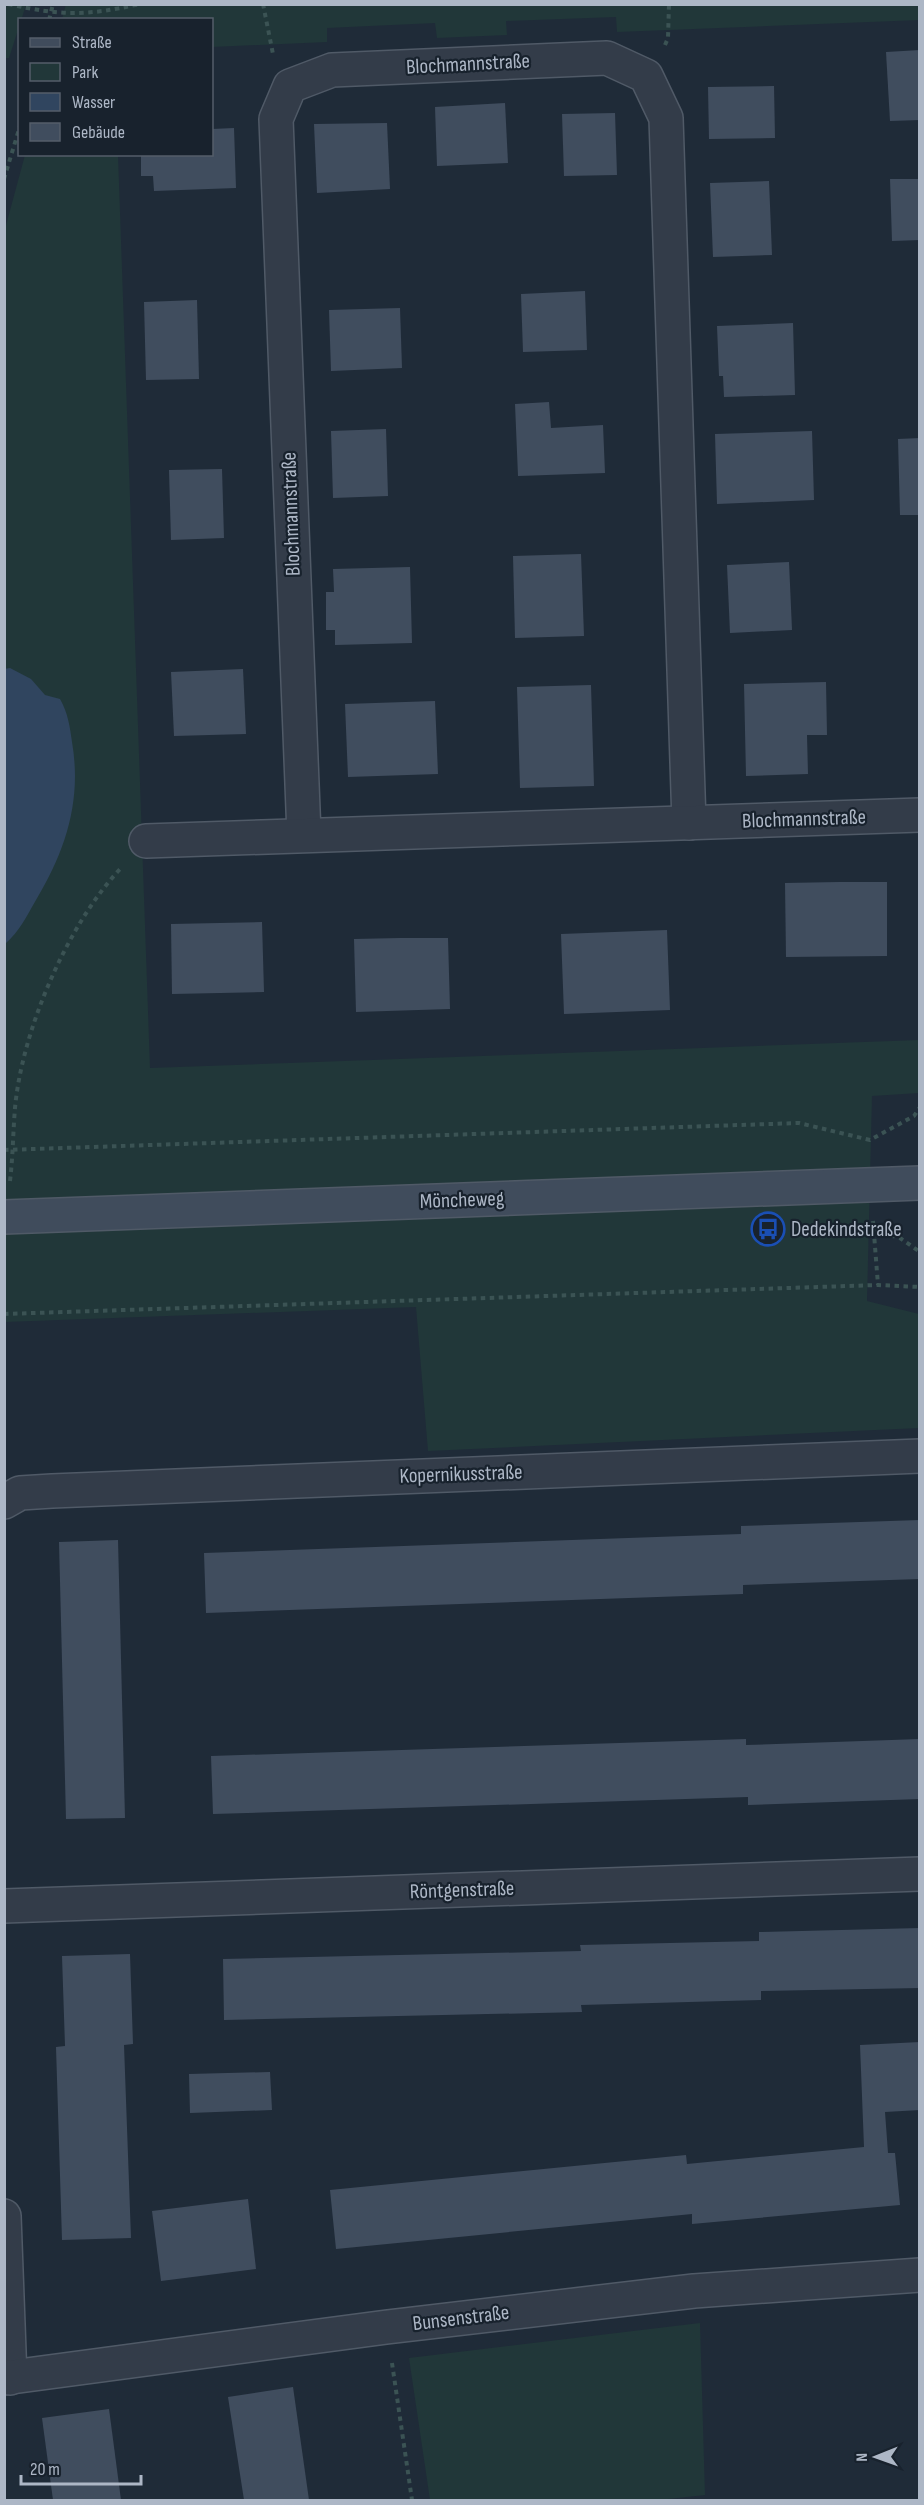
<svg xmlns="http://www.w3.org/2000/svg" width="924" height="2505" viewBox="0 0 924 2505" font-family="'Sofia Sans Condensed',sans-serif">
<rect width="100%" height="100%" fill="#1f2b38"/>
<g fill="#213739">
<polygon points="66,4 919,4 920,20 617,32 616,17 506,21 507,35 437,38 435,23 327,28 327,42 212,47 212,20 62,19"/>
<polygon points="4,5 26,5 9,58 5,58"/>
<polygon points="25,155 118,155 150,1068 919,1040 919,1093 872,1096 867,1301 919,1314 919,1428 428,1451 416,1307 5,1322 5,229"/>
<polygon points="700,2323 705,2495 659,2500 430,2500 409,2358"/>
</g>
<path fill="#30455f" d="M10 668 31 679 45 695 60 699C68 713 70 727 72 742 82 800 66 850 36 900 26 917 20 931 5 944L4 669Z"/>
<g fill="#404d5e">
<polygon points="920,50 920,120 890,121 886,52"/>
<polygon points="774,86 775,138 709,139 708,87"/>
<polygon points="505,103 508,163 437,166 435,107"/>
<polygon points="615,113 617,175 564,176 562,114"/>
<polygon points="387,123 390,189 317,193 314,124"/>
<polygon points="234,128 236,188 154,191 153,176 141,176 141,154 212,154 212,129"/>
<polygon points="890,179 920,179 920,240 892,241"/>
<polygon points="769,181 772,255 713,257 710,183"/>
<polygon points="585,291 587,350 523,352 521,294"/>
<polygon points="197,300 199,379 146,380 144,302"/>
<polygon points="400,308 402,368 331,371 329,310"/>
<polygon points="793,323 795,395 724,397 723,376 719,376 717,326"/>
<polygon points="549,402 551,428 603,425 605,473 518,476 515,404"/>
<polygon points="386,429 388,496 333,498 331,431"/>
<polygon points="812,431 814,500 717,504 715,434"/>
<polygon points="920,438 920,515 900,515 898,439"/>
<polygon points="222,469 224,538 171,540 169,470"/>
<polygon points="581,554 584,636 515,638 513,556"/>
<polygon points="789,562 792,630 730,633 727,565"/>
<polygon points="410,567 412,643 335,645 335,630 326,630 326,592 334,592 333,569"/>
<polygon points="243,669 246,734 174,736 171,672"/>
<polygon points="826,682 827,735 807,735 808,774 746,776 744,684"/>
<polygon points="591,685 594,786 520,788 517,687"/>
<polygon points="435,701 438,774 348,777 345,704"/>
<polygon points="839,882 887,882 887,956 786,957 785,883"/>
<polygon points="262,922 264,992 172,994 171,924"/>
<polygon points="667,930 670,1010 564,1014 561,934"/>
<polygon points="400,938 448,938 450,1009 356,1012 354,939"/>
<polygon points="920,1520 920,1579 743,1585 743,1594 206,1613 204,1553 741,1534 741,1526"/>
<polygon points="118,1540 125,1818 66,1819 59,1542"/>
<polygon points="746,1739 746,1745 920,1739 920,1799 748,1805 748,1797 213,1814 211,1756"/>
<polygon points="920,1928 920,1988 761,1991 761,2000 581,2005 582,2012 224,2020 223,1959 581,1951 580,1945 759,1941 759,1932"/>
<polygon points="130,1954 133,2044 124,2045 131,2238 62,2240 56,2047 65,2046 62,1956"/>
<polygon points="920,2042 920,2110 885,2112 888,2153 895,2153 900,2205 692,2224 692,2214 336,2249 330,2190 686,2155 687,2164 864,2147 860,2045"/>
<polygon points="270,2072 272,2110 190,2113 189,2074"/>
<polygon points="248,2199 256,2269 161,2281 152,2211"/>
<polygon points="293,2387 309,2500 244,2500 228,2397"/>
<polygon points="109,2409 121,2500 53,2500 42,2418"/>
</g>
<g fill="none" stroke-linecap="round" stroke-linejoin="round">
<g stroke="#505a67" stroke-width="36">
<g id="minor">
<polyline points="304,835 276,119 290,86 332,70 607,58 646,76 666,118 689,823"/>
<polyline points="146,841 920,815"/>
<polyline points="4,1502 20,1493 52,1491 920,1456"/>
<polyline points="4,1906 920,1874"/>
<polyline points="4,2216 10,2378"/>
<polyline points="4,2378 387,2327 694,2291 920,2275"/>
</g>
</g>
<g stroke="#505a67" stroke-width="36">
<polyline id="secondary" points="4,1217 920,1183"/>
</g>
<g stroke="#3b5354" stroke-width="4" stroke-dasharray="4.5 4.5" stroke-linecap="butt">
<path d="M8 4C62 16 86 16 140 4"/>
<polyline points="263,4 273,54"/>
<polyline points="49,20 53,4"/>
<polyline points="665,45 668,38 669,4"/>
<polyline points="4,179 20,126"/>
<polyline points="4,1150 799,1123 870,1140 914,1116 920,1107"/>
<path d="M10 1181C13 1156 13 1132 15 1108 22 1030 68 923 122 867"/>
<polyline points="873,1221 878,1285"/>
<polyline points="873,1231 900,1238 920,1252"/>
<polyline points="4,1314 878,1285 920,1287"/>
<polyline points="392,2363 412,2500"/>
</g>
<use href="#minor" stroke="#333c49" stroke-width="33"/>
<use href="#secondary" stroke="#404c5c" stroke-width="33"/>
</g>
<defs>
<g id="bus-ring" transform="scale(1.725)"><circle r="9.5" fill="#18222d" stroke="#1a4fb4" stroke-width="1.5"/><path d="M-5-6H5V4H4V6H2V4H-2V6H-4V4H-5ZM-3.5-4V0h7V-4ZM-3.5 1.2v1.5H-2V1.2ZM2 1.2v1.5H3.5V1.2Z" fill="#1a4fb4"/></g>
</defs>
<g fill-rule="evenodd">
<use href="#bus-ring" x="768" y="1229"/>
</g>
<g text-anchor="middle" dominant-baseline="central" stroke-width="4.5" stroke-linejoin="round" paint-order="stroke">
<g font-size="21" fill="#adb7c6" stroke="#18222d">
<text transform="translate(468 64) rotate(-3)">Blochmannstraße</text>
<text transform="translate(291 514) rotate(-92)">Blochmannstraße</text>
<text transform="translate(804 819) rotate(-2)">Blochmannstraße</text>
<text transform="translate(462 1200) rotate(-2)">Möncheweg</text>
<text transform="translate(461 1474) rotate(-2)">Kopernikusstraße</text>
<text transform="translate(462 1890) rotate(-2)">Röntgenstraße</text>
<text transform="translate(461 2318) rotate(-7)">Bunsenstraße</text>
</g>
<g font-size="21" fill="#adb7c6" stroke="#18222d" text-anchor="start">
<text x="791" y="1229">Dedekindstraße</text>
</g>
</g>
<rect width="924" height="2505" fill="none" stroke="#adb7c6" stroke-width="12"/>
<rect x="18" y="18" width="195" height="138" fill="#18222d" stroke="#545e6a" stroke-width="1.5"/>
<rect x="30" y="38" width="30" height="9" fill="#404c5c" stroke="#545e6a" stroke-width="1.5"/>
<text x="72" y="48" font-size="18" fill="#adb7c6">Straße</text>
<rect x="30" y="63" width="30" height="18" fill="#213739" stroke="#545e6a" stroke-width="1.5"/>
<text x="72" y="78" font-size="18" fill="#adb7c6">Park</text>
<rect x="30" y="93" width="30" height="18" fill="#30455f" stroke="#545e6a" stroke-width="1.5"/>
<text x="72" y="108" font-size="18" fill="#adb7c6">Wasser</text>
<rect x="30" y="123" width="30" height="18" fill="#404d5e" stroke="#545e6a" stroke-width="1.5"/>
<text x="72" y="138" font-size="18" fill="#adb7c6">Gebäude</text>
<g transform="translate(876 2457) rotate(269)" stroke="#18222d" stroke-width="4.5" paint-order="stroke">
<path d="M0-4.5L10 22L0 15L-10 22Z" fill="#adb7c6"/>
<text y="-9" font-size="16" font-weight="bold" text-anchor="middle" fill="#adb7c6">N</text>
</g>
<path d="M21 2475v9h120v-9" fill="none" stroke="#adb7c6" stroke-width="3"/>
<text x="30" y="2475" font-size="18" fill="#adb7c6" stroke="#18222d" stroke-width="4.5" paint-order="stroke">20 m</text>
</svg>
